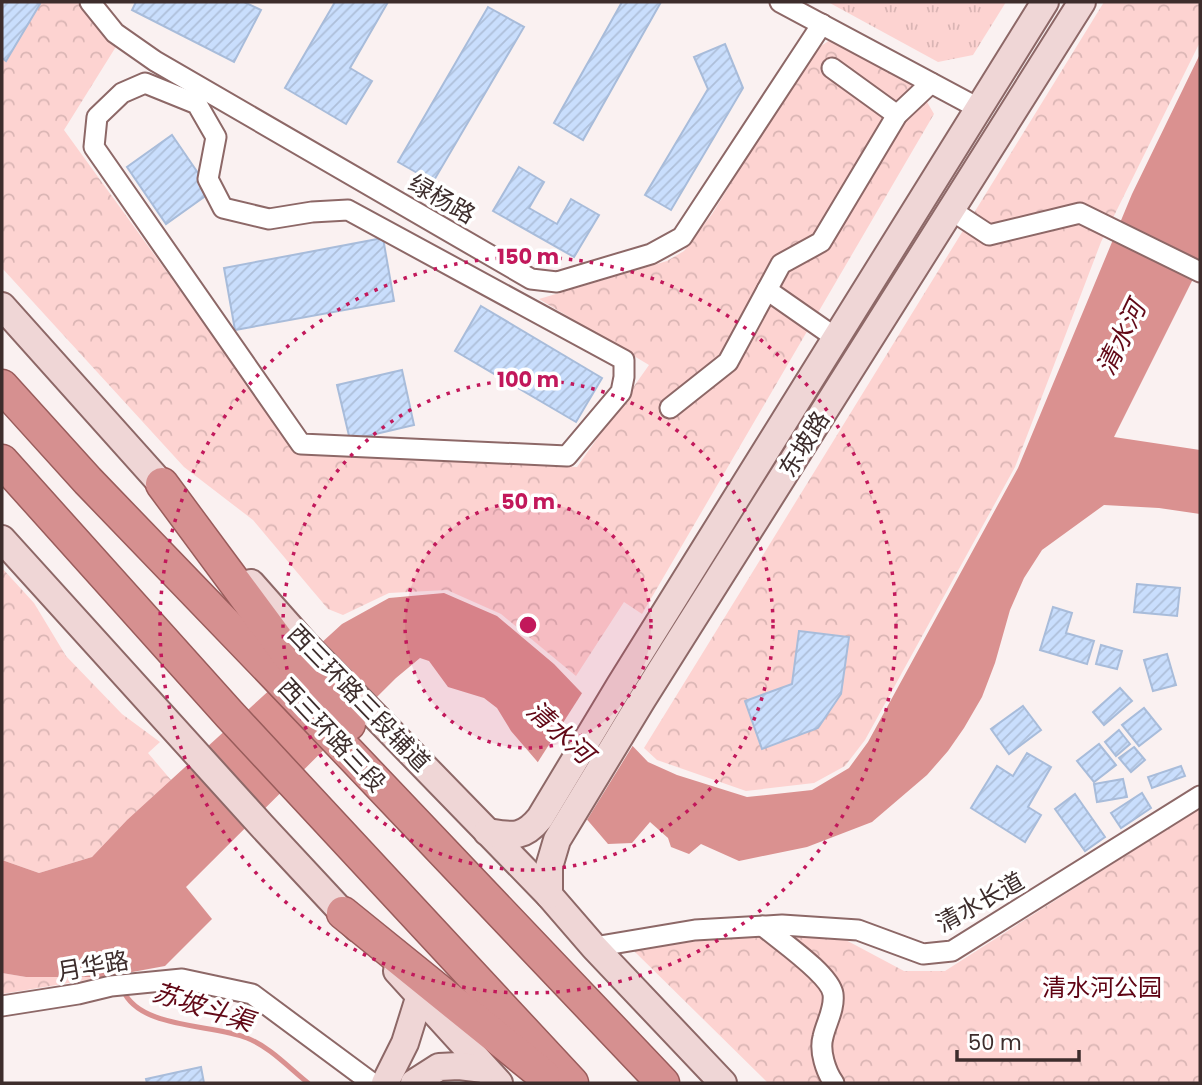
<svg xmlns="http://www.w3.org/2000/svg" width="1202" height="1085" viewBox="0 0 1202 1085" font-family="Poppins,'Noto Sans SC',sans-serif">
<defs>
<pattern id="grass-tufts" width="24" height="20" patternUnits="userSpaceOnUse" patternTransform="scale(1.75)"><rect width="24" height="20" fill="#fdd3d1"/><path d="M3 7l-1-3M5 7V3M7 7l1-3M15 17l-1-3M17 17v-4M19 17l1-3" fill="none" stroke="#dab5b4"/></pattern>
<pattern id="park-crowns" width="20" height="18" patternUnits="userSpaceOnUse" patternTransform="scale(1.75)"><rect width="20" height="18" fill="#fdd3d1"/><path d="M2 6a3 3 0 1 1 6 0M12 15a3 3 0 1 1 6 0" fill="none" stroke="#dab5b4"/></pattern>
<pattern id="building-hatch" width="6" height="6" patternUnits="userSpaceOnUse" patternTransform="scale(1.75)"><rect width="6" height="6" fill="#c9defd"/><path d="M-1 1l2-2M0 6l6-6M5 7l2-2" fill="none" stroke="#aebfd9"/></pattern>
</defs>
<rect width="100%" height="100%" fill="#faf1f1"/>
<polygon fill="url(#grass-tufts)" points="828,2 1006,2 973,55 938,62"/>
<g fill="url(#park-crowns)">
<polygon points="23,2 77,2 117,45 64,130 298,453 577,467 649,365 539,299 667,261 684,251 712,214 812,52 830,40 919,88 934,114 642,614 624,602 576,676 501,614 447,590 389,593 343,615 328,609 253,520 184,467 2,268 2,35"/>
<polygon points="1104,2 1200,2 1200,42 1101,242 1015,467 865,740 845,766 814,783 746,791 657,760 644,748"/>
<polygon points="2,568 34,603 66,656 122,714 160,742 148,753 171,780 127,820 92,857 39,873 2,860"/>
<polygon points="1200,808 1200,1083 768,1083 634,951 735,935 842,938 904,971 945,971"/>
<polygon points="2,973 26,977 105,977 2,994"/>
</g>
<polygon fill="#da9190" points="1200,54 1200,265 1114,437 1200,450 1200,514 1159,508 1104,505 1042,550 1024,578 1010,610 995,663 982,697 964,728 948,751 927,775 872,822 807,847 739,861 701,844 689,854 671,847 668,838 650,822 632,843 608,844 511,731 497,708 484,698 448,687 429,661 420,658 396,678 186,887 212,919 165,966 105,977 26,977 2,973 2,860 39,873 92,857 127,820 342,624 389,598 444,593 497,616 554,664 648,762 677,775 747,797 812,790 849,768 868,742 1018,468 1132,194"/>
<polygon fill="#faf1f1" points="584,690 635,742 585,823 536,765"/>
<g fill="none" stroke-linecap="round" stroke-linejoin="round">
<path stroke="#da9190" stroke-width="5" d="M123 990C139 1029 213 1024 247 1038 270 1047 289 1068 308 1083"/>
</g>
<g fill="url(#building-hatch)" stroke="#a8bcda" stroke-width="2">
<polygon points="3,2 36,2 40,4 6,61 2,58 2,4"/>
<polygon points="136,2 244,2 261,10 234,62 132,10"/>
<polygon points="335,2 388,2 350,68 372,81 346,124 285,88"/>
<polygon points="622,2 661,2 583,140 554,123"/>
<polygon points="488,7 524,27 433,182 398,162"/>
<polygon points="725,44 743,88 671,210 645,195 708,89 694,57"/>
<polygon points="172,135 211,192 166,224 127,167"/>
<polygon points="519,167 544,182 529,208 557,224 571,199 599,215 574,257 493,211"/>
<polygon points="383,238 394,301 235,330 224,268"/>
<polygon points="481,306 602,378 576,422 455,351"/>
<polygon points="402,370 414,425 350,440 337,385"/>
<polygon points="1137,584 1180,588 1177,616 1134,612"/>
<polygon points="1053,607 1072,613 1066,633 1094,641 1087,664 1040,650"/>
<polygon points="799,631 849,637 841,694 818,728 762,749 745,701 792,684"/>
<polygon points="1101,645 1122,651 1117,669 1096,664"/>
<polygon points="1167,654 1176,685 1153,691 1144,660"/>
<polygon points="1120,688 1132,701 1104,725 1093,712"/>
<polygon points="1023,706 1041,730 1009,754 991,729"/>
<polygon points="1144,708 1161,729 1139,746 1122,725"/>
<polygon points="1119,730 1130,744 1116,756 1105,742"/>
<polygon points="1099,744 1116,765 1094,782 1077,761"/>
<polygon points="1134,747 1145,760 1131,772 1119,758"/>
<polygon points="1027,753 1051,767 1028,807 1041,815 1025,842 971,808 997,766 1013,776"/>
<polygon points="1181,766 1185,776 1152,788 1148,777"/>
<polygon points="1123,779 1127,797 1097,802 1094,784"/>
<polygon points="1142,793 1151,808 1121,828 1111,813"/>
<polygon points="1075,794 1105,837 1085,851 1055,809"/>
<polygon points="201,1067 204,1083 147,1083 146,1079"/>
</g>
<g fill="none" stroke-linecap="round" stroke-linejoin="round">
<g stroke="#8d6867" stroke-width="23">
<g id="minor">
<polyline points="90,2 115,33 155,61 531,279 557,282 651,254 682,237 822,24"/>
<polyline points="780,2 978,108"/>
<polyline points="832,68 897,115"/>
<polygon points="145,83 197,104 216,137 208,179 223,208 269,219 312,212 348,210 624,360 624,377 621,392 567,456 301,444 94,147 97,117 122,93"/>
<polyline points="951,210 989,235 1080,213 1200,272"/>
<polyline points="767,290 836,338"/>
<polyline points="670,408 728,362 781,264 821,242 897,115 931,83"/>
<path d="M763 926C779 940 830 974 833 994 835 1009 826 1023 823 1037 819 1051 826 1072 834 1083"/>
<polyline points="594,947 695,930 782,925 858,930 923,954 952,951 1200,796"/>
<polyline points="2,1006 78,994 111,986 182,979 252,994 372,1083"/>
</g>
</g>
<g stroke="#8d6867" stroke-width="30">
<g id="secondary">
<polyline points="2,306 174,498"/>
<polyline points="2,539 262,826 357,928"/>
<polyline points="251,583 305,644 549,895 594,947 723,1083"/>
<path d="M487 832C512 836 523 839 540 818L620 685 1045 2"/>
<polyline points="549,895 549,867 557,840 642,700 1082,2"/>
<polyline points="397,971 499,1083"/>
<polyline points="385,1083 405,1043 420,995"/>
<polyline points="414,1083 439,1067 459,1066 484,1069"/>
</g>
</g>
<g stroke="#995c5b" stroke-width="35">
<g id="trunk">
<polyline points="2,386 88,481 274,674 663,1083"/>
<polyline points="2,461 230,715 572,1083"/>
<polyline points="162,484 290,657 349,724"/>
<polyline points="343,913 543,1075"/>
</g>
</g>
<use href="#minor" stroke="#fff" stroke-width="19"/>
<use href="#secondary" stroke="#efd6d6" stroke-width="26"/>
<use href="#trunk" stroke="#d69090" stroke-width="32"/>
</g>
<circle cx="528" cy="625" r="123" fill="#c2185b" fill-opacity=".12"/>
<g fill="none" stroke="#c2185b" stroke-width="3.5" stroke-dasharray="3.5 7">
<circle cx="528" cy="625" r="123"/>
<circle cx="528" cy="625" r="245"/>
<circle cx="528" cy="625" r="368"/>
</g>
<g text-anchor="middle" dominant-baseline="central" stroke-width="7" stroke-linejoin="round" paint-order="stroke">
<g font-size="24" fill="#3d2d2c" stroke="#fff">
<text transform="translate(442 199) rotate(30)">绿杨路</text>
<text transform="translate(804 444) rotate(-58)">东坡路</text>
<text transform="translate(359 698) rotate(46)">西三环路三段辅道</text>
<text transform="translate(332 735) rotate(47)">西三环路三段</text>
<text transform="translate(980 902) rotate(-29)">清水长道</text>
<text transform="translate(93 966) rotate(-10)">月华路</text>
</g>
<g font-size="24" fill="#5e0313" stroke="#fff">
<text x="1102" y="987">清水河公园</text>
</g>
<g font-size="26" font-style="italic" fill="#620917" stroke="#fff">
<text transform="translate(1121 338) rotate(-64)">清水河</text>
<text transform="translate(560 732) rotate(42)">清水河</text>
<text transform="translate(203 1007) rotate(18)">苏坡斗渠</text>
</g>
</g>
<circle cx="528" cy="625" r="10" fill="#c2185b" stroke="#fff" stroke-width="3.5"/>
<g font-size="21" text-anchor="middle" font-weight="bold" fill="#c2185b" stroke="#fff" stroke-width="7" stroke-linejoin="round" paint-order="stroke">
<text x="528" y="264">150 m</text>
<text x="528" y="387">100 m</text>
<text x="528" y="509">50 m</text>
</g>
<rect width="1202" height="1085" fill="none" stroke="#3d2d2c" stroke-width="7"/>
<path d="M957 1050v10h122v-10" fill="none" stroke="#3d2d2c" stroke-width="3.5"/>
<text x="968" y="1050" font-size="21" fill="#3d2d2c" stroke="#ffffff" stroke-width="5" paint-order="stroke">50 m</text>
</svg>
